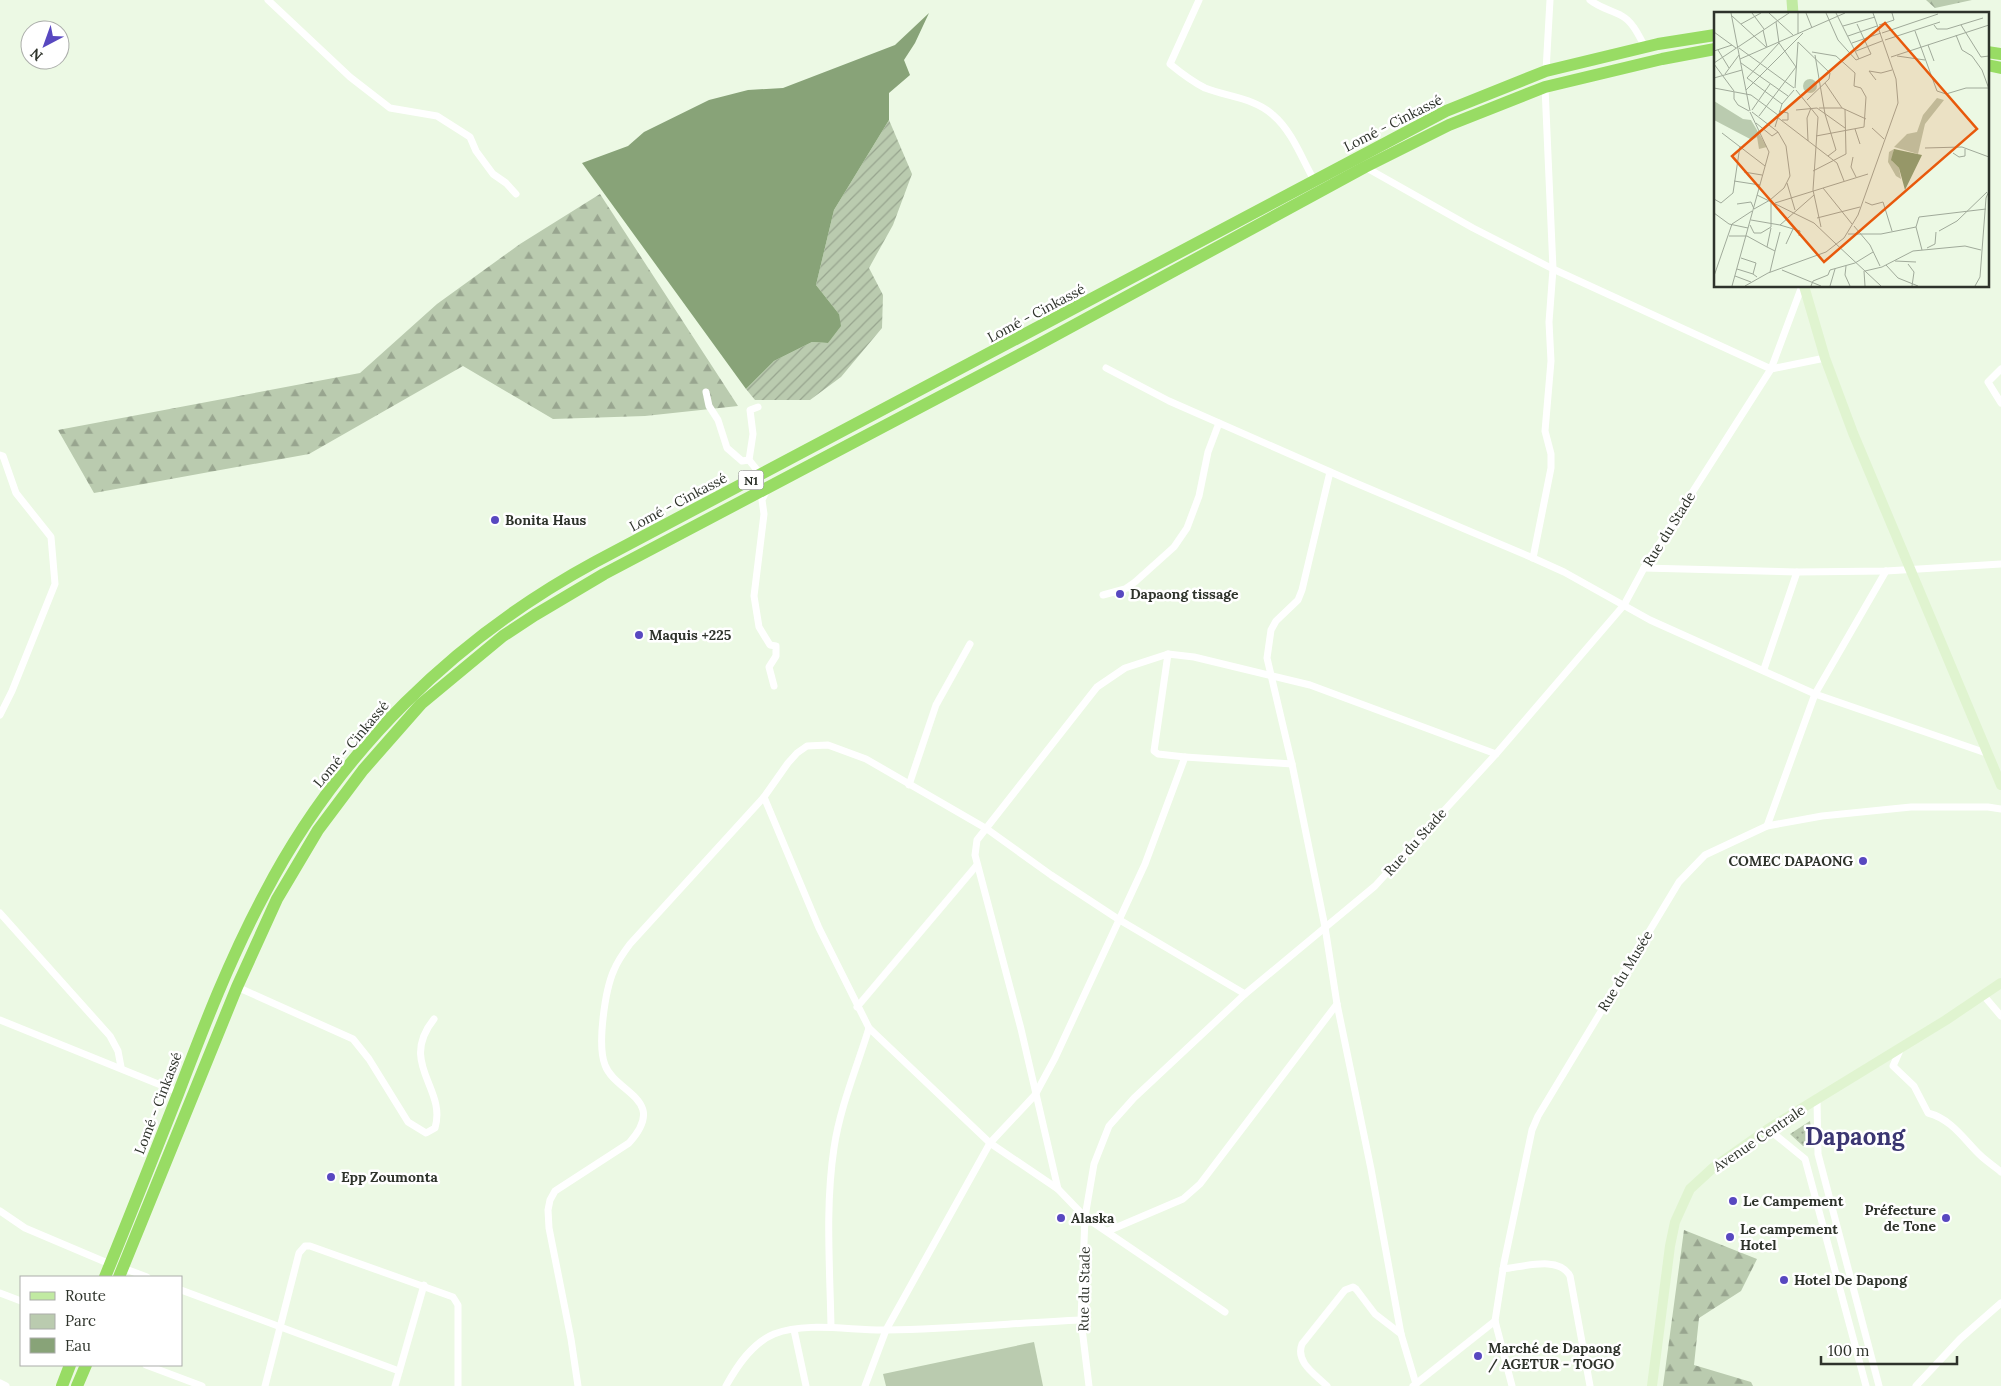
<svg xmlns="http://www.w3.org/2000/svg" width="2001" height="1386" viewBox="0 0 2001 1386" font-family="Lora,serif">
<defs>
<pattern id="grass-dots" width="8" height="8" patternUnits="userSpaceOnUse" patternTransform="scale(1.25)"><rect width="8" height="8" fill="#bacbaf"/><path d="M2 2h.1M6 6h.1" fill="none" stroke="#98a58f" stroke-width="1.8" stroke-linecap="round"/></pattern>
<pattern id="forest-firs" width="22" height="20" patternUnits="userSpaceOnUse" patternTransform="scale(1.25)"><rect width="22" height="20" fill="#bacbaf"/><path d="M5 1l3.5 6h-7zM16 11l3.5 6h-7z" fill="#98a58f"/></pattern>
<pattern id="garden-furrows" width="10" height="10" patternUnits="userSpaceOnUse" patternTransform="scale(1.25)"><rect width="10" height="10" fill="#bacbaf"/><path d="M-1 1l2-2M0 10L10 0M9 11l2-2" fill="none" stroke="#98a58f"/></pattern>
</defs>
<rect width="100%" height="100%" fill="#ecf9e4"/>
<polygon fill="url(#grass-dots)" points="1810,1121 1813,1142 1808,1146 1803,1146 1790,1134"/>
<g fill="url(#forest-firs)">
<polygon points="1926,0 1972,0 1935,8"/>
<polygon points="600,194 738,406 645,416 553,419 463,366 309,454 94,493 58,430 360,373 437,304 520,244"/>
<polygon points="1684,1230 1757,1259 1741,1291 1699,1318 1694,1365 1751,1382 1753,1386 1663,1386"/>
</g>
<polygon fill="#bacbaf" points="1034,1342 1043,1386 886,1386 883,1374"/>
<polygon fill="url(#garden-furrows)" points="889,120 912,174 893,225 869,268 883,295 882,328 841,377 810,400 755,400 746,389 774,361 812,342 828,343 839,314 816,285 834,210"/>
<polygon fill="#88a378" points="929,13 915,43 904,60 910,75 889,93 889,120 834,210 816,285 839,314 841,326 828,343 812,342 774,361 746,389 582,163 628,146 644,132 709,100 748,90 783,88 895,45"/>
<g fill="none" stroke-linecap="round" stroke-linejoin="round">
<g stroke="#fff" stroke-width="7">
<polyline points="268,0 350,77 390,108 437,116 470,137 476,151 493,174 506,183 516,194"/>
<path d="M1199 0 1170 64C1181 73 1193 82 1205 88 1228 97 1255 98 1273 115 1292 131 1302 159 1314 180"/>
<path d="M1590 0C1600 8 1611 10 1622 16 1633 22 1639 36 1645 47"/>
<polyline points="1546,71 1550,0"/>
<polyline points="1365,167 1473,228 1553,269 1771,369 1825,358"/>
<polyline points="1106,368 1169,401 1351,481 1533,558 1564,572 1650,620 1815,694 1989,754"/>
<polyline points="2001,369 1988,382 2001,403"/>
<polyline points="706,392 709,406 718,420 727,448 742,461 749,460"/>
<polyline points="758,407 750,410 753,434 749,460 761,475"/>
<polyline points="0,455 3,456 16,493 51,537 55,584 12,691 0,715"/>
<polyline points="1330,472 1302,590 1298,600 1276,621 1271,630 1267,658 1292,764 1325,927 1337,1004 1371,1169 1401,1334 1416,1384"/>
<polyline points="767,489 762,500 764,514 754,596 759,627 770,645 776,646 776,656 769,667 774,686"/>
<polyline points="1533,558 1551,468 1551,454 1545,431 1551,361 1549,322 1553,269 1545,87"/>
<polyline points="1644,568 1797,572 1886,571 2001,564"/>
<polyline points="1103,595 1125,589 1135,582 1174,547 1187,528 1199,496 1208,452 1219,423"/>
<polyline points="1168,654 1154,751 1158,754 1185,757"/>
<polyline points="1764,669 1797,572"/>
<polyline points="909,785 936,705 970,644"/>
<polyline points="764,797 819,928 869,1028 990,1143 1058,1189"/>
<polyline points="1767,826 1815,694 1886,571"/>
<polyline points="0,913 110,1036 118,1051 121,1067"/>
<path d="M237 987 353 1039 369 1059 408 1122 426 1133 435 1128C447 1088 398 1064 434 1019"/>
<polyline points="1984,996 2001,1016"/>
<polyline points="857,1007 977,865"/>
<polyline points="0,1020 178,1092"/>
<path d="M1901 1048 1893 1066 1914 1086 1928 1113C1951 1119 1963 1138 1979 1154 1986 1161 1994 1166 2001 1172"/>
<polyline points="1817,1099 1818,1154 1879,1386"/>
<polyline points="1768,1129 1805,1159 1866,1386"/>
<polyline points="0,1211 25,1228 110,1264"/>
<polyline points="1108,1231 1183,1199 1200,1184 1337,1004"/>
<polyline points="123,1268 147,1277"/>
<path d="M1503 1269C1523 1267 1559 1255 1570 1276L1590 1386"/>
<polyline points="181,1290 399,1371"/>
<polyline points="0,1293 21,1301"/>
<polyline points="1225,1312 1085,1217 1058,1189 1021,1029 975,855 977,840 1097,687 1125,668 1168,654 1194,657 1310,685 1496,754"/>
<path d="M831 1327C830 1268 825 1207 834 1148 840 1107 857 1067 869 1028"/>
<polyline points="794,1330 806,1386"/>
<polyline points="146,1365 202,1386"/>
<polyline points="0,1383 6,1386"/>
<polyline points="265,1386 299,1253 305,1246 310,1246 453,1297 458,1305 458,1386"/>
<polyline points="395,1386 424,1285"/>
<path d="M578 1386 571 1339 549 1228 548 1210 550 1200 555 1191 629 1143C669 1099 615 1093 605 1065 597 1045 605 990 614 970 618 960 624 952 630 944L764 797 788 763 797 753 807 746 828 745 866 759 987 829 1051 875 1118 919 1245 994"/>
<path d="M726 1386C737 1366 752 1343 774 1334 808 1321 852 1331 887 1330 952 1329 1016 1323 1081 1320"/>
<polyline points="865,1386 886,1330 990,1143 1035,1095 1055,1058 1145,864 1185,757 1292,764"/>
<polyline points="1089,1386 1081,1320 1085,1217 1094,1164 1109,1126 1134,1098 1245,994 1375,886 1496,754 1624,605 1644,568 1771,369 1802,286"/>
<path d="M1327 1386C1315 1374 1295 1362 1302 1344L1345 1290 1353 1287 1356 1289 1375 1314 1401 1334"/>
<polyline points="1413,1386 1495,1321"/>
<polyline points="1512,1386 1495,1321 1504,1263 1532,1130 1538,1116 1679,882 1705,855 1767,826 1822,816 1911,807 1988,807 2001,809"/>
<polyline points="1916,1386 1960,1339 2001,1303"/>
</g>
<g stroke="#e0f4d0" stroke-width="10">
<polyline points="1804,286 1825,358 1853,433 2001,785"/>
<polyline points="1652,1386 1670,1246 1675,1222 1690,1189 1714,1167 1768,1129 1946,1020 2001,983"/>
</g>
<polyline stroke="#c1eaa2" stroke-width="11" points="1792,0 1793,14"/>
<g stroke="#98dc64" stroke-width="12">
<polyline points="1987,52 2001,54"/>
<polyline points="1987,65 2001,68"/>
<path d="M105 1277C130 1216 154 1155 178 1094 204 1026 230 958 265 893 339 751 455 638 595 562L1446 111 1546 71 1658 44 1715 35"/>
<polyline points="119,1277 237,987 277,899 318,830 363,770 421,704 503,636 535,615 604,574 1034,347 1365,167 1449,125 1545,87 1662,59 1715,49"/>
<polyline points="62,1386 70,1365"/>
<polyline points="77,1386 86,1365"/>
</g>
</g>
<g fill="#5848c0" stroke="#fff" stroke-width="2">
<circle cx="495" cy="520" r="5"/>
<circle cx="1120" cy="594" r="5"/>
<circle cx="639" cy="635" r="5"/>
<circle cx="1863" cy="861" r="5"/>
<circle cx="331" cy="1177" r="5"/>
<circle cx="1733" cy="1201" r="5"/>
<circle cx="1061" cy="1218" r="5"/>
<circle cx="1946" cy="1218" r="5"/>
<circle cx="1730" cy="1237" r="5"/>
<circle cx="1784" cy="1280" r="5"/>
<circle cx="1478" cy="1356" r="5"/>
</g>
<g text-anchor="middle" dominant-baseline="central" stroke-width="5" stroke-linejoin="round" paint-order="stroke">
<rect fill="#fff" stroke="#6d706b" stroke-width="1" x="738.5" y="470.5" width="25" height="19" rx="4"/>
<g font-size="12" font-weight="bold" fill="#2e332b">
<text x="751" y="480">N1</text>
</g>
<g font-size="14" fill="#2e332b" stroke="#fff">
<text transform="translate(1393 123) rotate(-27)">Lomé - Cinkassé</text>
<text transform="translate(1036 313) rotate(-28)">Lomé - Cinkassé</text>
<text transform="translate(678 502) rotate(-28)">Lomé - Cinkassé</text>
<text transform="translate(1669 529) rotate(-58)">Rue du Stade</text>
<text transform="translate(351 744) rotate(-50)">Lomé - Cinkassé</text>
<text transform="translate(1415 842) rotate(-48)">Rue du Stade</text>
<text transform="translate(1625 971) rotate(-59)">Rue du Musée</text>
<text transform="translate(158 1103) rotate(-69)">Lomé - Cinkassé</text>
<text transform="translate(1759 1138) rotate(-34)">Avenue Centrale</text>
<text transform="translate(1084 1289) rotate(-89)">Rue du Stade</text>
</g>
<g font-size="14" font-weight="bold" fill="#2e332b" stroke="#fff" text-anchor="start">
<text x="505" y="520">Bonita Haus</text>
<text x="1130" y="594">Dapaong tissage</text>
<text x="649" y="635">Maquis +225</text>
<text x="1853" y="861" text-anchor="end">COMEC DAPAONG</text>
<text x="341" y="1177">Epp Zoumonta</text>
<text x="1743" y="1201">Le Campement</text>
<text x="1936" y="1210" text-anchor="end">Préfecture<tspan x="1936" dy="16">de Tone</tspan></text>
<text x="1071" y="1218">Alaska</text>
<text x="1740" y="1229">Le campement<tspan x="1740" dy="16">Hotel</tspan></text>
<text x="1794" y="1280">Hotel De Dapong</text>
<text x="1488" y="1348">Marché de Dapaong<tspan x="1488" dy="16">/ AGETUR - TOGO</tspan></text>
</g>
<g font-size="24" font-weight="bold" fill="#3b3672" stroke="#fff">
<text x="1855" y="1136">Dapaong</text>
</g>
</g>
<g transform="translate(1714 12)">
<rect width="275" height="275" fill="#ecf9e4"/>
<path d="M223 86 230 88 211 112 204 142 180 135 193 122 203 120 209 103ZM0 89 29 107 37 108 53 135 45 137 43 125 38 128 0 108Z" fill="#bacbaf"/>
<path d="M89 74a7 7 0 1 1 14 0a7 7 0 1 1-14 0Z" fill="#bacbaf"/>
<path d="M180 137 178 149 185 156 187 167 182 164 174 150 175 140Z" fill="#bacbaf"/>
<path d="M180 137 208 143 191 178 185 156 177 148Z" fill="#88a378"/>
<path fill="none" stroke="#a0aa9a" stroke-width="1" d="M17 1 36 99M38 1 50 17M55 1 79 23M92 1 98 16M112 1 124 28 142 48 157 42 143 12M122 1 145 47M18 4 52 35M62 10 65 31 82 55M27 12 47 1M165 13 180 8 178 1M220 13 223 17H233L269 6M247 13 267 45 275 44M129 14 161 5M49 18 53 35M201 19 223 79 232 82 252 76H274M0 20 22 36M168 21 224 2M84 22V1M242 23 248 38 258 44 268 58 275 77M134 24 163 14M171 28 226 10M84 30 116 61 115 67 93 88M138 31 167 21M214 33 220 49M25 36 80 76M4 38 15 56M0 39 18 33M142 39 168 29M98 40 122 44 141 61 140 74 147 76 152 85 150 115 102 124M101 43 111 102 122 138 114 144M183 44 211 48M177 45 275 13M26 47 131 1M0 51 75 1M27 51 74 84M0 52 20 79M11 62 25 43M0 66 28 58M33 66 65 31M33 66 68 92M162 68 155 59 167 61 178 58M111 71 128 96M0 76 37 83 64 103M81 76 84 30M32 78 89 21M82 78 104 105 99 178 107 215M20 80V87L24 93 35 99M105 96H128L152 107M38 98 56 72M82 98 103 96 131 116M65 99 74 101V108H68M45 104 82 55M63 105 123 151 130 169M42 111 58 124 64 120M61 115 68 92 80 78M158 116 170 127M141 117 146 132M8 121 51 154M94 129 93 106 97 96M211 136 248 135 275 145M239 141 245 145 251 144V137M139 145 137 155 142 165M99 159 132 142 131 97M30 160 48 163M20 169 46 173M73 171 81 198M109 176 138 212M43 183 100 211 121 231M0 187 7 191 19 181 26 134M151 190 158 193 169 190 178 219M61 191 154 162M23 192 37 190 40 197 56 188 70 176 76 164 72 134 64 120 38 100M0 201 15 212 34 216M103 206 146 195M37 208 66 213 100 183M36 213 40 221H47L57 215V189M66 213 86 219 85 224M140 214 156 233 166 254M225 219 243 209 273 180M134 222H167L202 215M15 224H33L53 235M121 231 167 274M72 232 79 217M213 236 221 232 222 220M208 238 202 215 205 205 272 197M61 239 66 220M27 246 42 251 39 262 43 265M181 249 202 250M194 252 200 260 198 274M172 253 184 266 204 274M132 254 131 263 136 274M23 257 39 262M68 258 107 274M150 259 151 274M151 259 168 255 199 239 251 234 267 238M56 260 61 239 53 235 57 216M0 264 18 212 38 199M21 264 37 270M18 274 55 140 36 100M31 274 54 261 112 240 130 226 144 203 184 91 182 67 159 1M97 274 99 269 114 263 116 258 141 251 159 240M116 274 121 257M261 274 266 265 272 186 275 179"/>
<path fill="#e8590c" fill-opacity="0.15" stroke="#e8590c" stroke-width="2.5" d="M171 11 263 117 110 250 18 144Z"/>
<rect width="275" height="275" fill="none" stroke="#2e332b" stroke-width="2.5"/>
</g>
<rect x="20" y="1276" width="162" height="90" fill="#ffffff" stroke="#abadaa"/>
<rect x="30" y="1292" width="25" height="8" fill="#c1eaa2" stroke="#abadaa"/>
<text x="65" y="1301" font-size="15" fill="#2e332b">Route</text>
<rect x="30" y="1314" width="25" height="15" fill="#bacbaf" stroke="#abadaa"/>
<text x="65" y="1326" font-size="15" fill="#2e332b">Parc</text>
<rect x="30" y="1338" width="25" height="15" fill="#88a378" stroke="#abadaa"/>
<text x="65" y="1351" font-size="15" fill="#2e332b">Eau</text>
<g transform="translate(45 45) rotate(221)"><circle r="24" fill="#ffffff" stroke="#abadaa"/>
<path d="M0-4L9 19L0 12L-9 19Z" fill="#5848c0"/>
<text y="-8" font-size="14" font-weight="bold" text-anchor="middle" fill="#2e332b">N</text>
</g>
<path d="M1821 1356v8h136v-8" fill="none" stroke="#2e332b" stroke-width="2.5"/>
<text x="1828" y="1356" font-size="15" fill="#2e332b" stroke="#ffffff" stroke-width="4" paint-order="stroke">100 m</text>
</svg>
